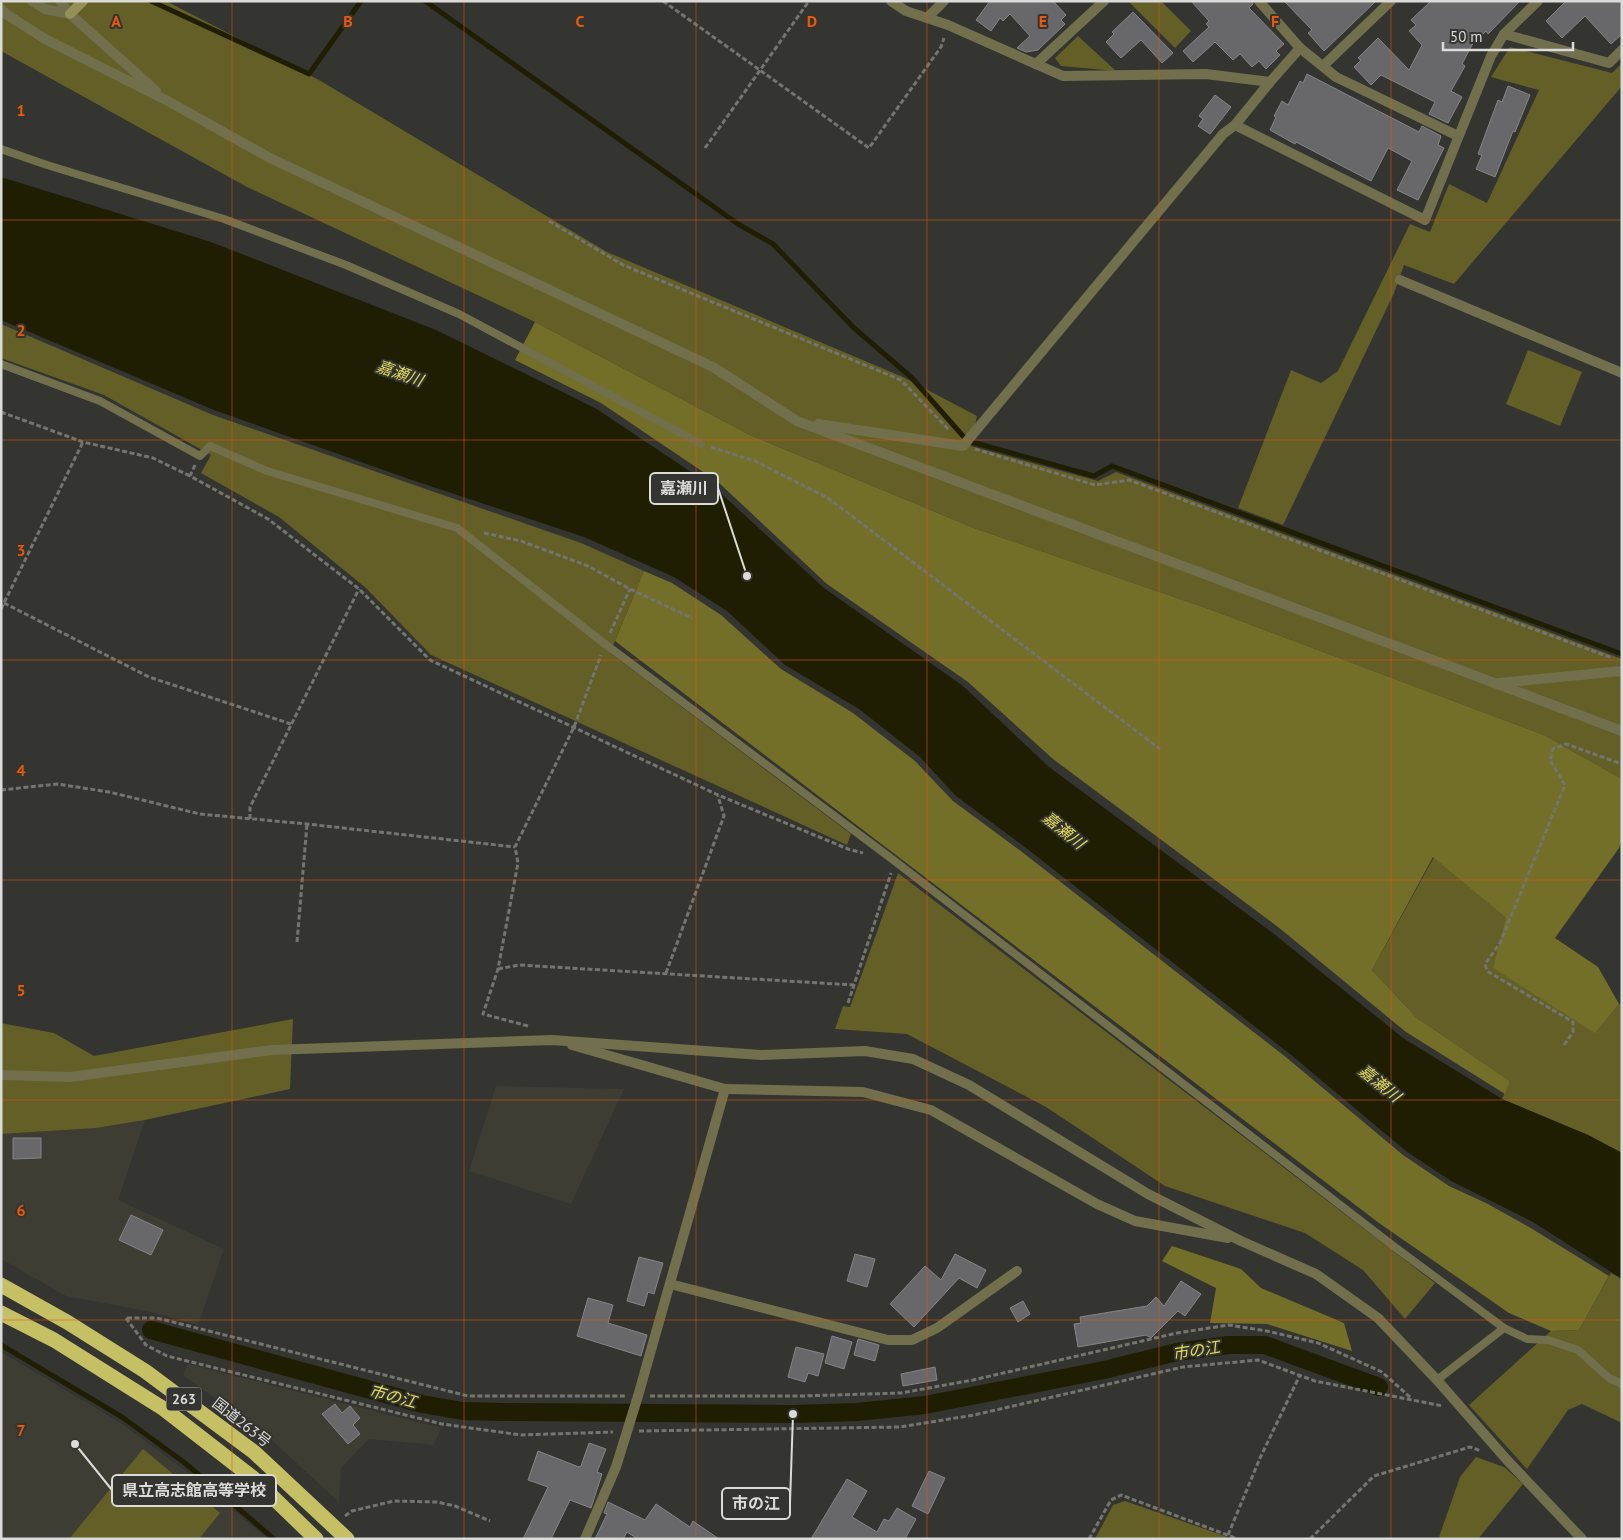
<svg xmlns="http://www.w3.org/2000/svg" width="1623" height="1540" viewBox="0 0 1623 1540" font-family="'PT Sans','Noto Sans JP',sans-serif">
<rect width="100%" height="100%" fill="#343430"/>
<g fill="#3e3d34">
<polygon points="496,1086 624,1089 571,1204 469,1171"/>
<polygon points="145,1120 118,1200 224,1249 198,1325 151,1312 66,1296 1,1259 1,1134 96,1128"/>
<polygon points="1,1352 118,1421 181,1467 268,1539 1,1539"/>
<polygon points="188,1364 441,1428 434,1445 369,1439 341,1468 339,1502 268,1437 183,1375"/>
</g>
<g fill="#635f26">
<polygon points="1,1 166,1 319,80 607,252 903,377 977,416 971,446 1098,481 1116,472 1622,659 1622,779 1544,735 1209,609 974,528 750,435 535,322 247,187 1,51"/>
<polygon points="1128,1 1161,1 1191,31 1175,48"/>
<polygon points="1078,36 1116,71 1061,66 1055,58"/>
<polygon points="1510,47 1612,73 1622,63 1622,86 1454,284 1404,265 1394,293 1283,525 1238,508 1291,370 1321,383 1338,371 1410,224 1430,232 1449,184 1487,203 1539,90 1491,77"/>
<polygon points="1,324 213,415 581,543 644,571 610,653 851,834 847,845 431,655 366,588 279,517 201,473 211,455 104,395 1,358"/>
<polygon points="1528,350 1582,372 1560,426 1506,404"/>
<polygon points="1434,857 1506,918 1595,1032 1619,1004 1622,1005 1622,1153 1588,1135 1502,1099 1510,1081 1417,1018 1372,970"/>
<polygon points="898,873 1435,1283 1405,1319 1363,1270 1305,1233 1165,1186 1046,1107 907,1034 835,1029 843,1006 850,1007"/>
<polygon points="293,1019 290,1089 145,1120 96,1128 1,1134 1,1023 54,1033 94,1056"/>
<polygon points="1611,1273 1622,1279 1622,1423 1582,1404 1568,1410 1527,1469 1469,1405 1551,1331 1579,1330"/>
<polygon points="143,1449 220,1513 199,1539 69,1539"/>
<polygon points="1476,1457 1504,1467 1523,1484 1478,1539 1443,1539 1439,1537 1460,1477"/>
<polygon points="1125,1501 1233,1539 1095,1539 1113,1505"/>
</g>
<g fill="#736f28">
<polygon points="535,322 750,435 974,528 1209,609 1544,735 1622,779 1622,840 1619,848 1555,938 1598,967 1619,1004 1595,1033 1493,968 1506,918 1433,857 1372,970 1417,1018 1510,1081 1505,1094 1406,1032 1278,927 1053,759 968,682 827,584 718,482 601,403 515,360"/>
<polygon points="644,571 672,583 721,615 781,669 853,713 915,761 953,801 1022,852 1287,1058 1403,1155 1449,1186 1486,1203 1529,1227 1609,1276 1579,1330 1551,1331 1509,1313 1379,1223 615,641"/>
<polygon points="1172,1246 1241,1269 1261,1288 1344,1323 1352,1351 1267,1324 1210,1323 1216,1288 1162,1261"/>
</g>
<polygon fill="#201e02" points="1,177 211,242 436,330 595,408 715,488 824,588 963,686 1049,767 1274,934 1403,1038 1502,1099 1588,1135 1622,1153 1622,1279 1533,1222 1451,1181 1406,1151 1290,1054 1026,848 956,796 920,757 859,709 785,665 727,611 674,577 584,537 409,479 214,410 1,320"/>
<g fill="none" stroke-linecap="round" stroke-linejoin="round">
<g stroke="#201e02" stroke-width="5">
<polyline points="151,1 309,74 361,1"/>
<polyline points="425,1 738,224 773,244 854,328 911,377 963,436"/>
<polyline points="972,442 1094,476 1112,466 1622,654"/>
<polyline points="1,1345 122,1417 185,1463 274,1539"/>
</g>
<polyline stroke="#201e02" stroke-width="18" points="151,1330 422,1404 463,1411 502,1412 793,1414 857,1412 925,1405 1104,1370 1177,1352 1228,1345 1265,1345 1379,1387"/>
</g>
<g fill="#68676a" stroke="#858488">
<polygon points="990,1 1053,1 1066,15 1061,20 1065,24 1038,50 1026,52 1017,48 1030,36 1010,14 1003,21 1000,18 991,31 976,20"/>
<polygon points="1191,1 1252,1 1253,4 1249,8 1284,44 1276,51 1280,55 1266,69 1259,61 1252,67 1240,54 1233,60 1215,42 1193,62 1183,51 1209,27 1206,24 1209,21"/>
<polygon points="1284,1 1376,1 1324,51 1308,33 1312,30"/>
<polygon points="1431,1 1520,1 1488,34 1486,31 1472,45 1462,64 1465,66 1451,91 1462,97 1448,123 1429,114 1435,102 1381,75 1371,85 1354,67 1361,60 1358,58 1378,38 1409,70 1422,45 1409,31 1416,25 1411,20"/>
<polygon points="1566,1 1622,1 1622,34 1611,44 1585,16 1562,38 1546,21"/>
<polygon points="1133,12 1173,53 1162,63 1141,40 1121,58 1106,42 1114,34 1112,32"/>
<polygon points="1307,74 1419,132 1422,126 1441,136 1438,145 1444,148 1418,200 1397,190 1412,161 1388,148 1371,181 1296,142 1295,144 1270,130 1276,117 1274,116 1282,101 1288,105 1300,81 1303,83"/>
<polygon points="1508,86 1530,95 1515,132 1513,131 1495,177 1476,169 1482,155 1478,154 1498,100 1502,102"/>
<polygon points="1215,95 1231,107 1210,134 1198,126 1203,119 1199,116"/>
<polygon points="13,1138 41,1138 41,1158 13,1159"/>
<polygon points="131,1215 163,1230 151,1255 119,1240"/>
<polygon points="855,1254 875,1259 867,1287 847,1281"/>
<polygon points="955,1254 986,1270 977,1288 959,1278 914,1327 890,1304 925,1266 941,1280"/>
<polygon points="639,1257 663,1263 654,1294 648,1292 644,1306 627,1301"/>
<polygon points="1181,1281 1201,1294 1185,1316 1178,1311 1151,1338 1146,1335 1078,1347 1074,1324 1081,1323 1080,1317 1147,1306 1156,1297 1164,1306"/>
<polygon points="588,1298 613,1305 608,1323 647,1335 641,1356 577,1336"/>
<polygon points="1023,1301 1030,1314 1018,1322 1010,1308"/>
<polygon points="832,1336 852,1342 844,1369 825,1363"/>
<polygon points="858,1339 879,1345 875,1361 854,1355"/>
<polygon points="796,1347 824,1354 818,1376 808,1373 805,1382 788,1377"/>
<polygon points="935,1367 937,1380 903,1386 901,1374"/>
<polygon points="335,1404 342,1413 350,1406 360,1418 353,1425 360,1434 348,1444 322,1414"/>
<polygon points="589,1443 606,1449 597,1472 602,1474 591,1508 570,1500 551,1539 523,1539 548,1487 528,1480 538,1451 579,1467 581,1466"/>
<polygon points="929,1471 945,1478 928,1514 912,1506"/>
<polygon points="847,1479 867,1491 852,1517 877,1532 884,1519 889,1521 897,1508 916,1519 905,1539 811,1539"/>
<polygon points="608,1502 645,1520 656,1504 690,1527 693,1521 719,1539 638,1539 627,1532 623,1539 595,1539 607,1514 604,1513"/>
</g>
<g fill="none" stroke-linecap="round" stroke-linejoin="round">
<g stroke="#747471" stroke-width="3" stroke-dasharray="5 2.5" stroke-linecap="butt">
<polyline points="663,1 869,148 941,47 944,38"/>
<polyline points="705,148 809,1"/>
<polyline points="549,221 623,265 901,380 949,430"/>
<polyline points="1,412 83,442 153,458 190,476"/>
<polyline points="711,447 755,461 828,498 1160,749"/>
<polyline points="975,449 1095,485 1129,480 1612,658"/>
<polyline points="195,465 190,476 268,519 359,589 430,660 718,795 848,849 863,853"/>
<polyline points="484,533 521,541 588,566 630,589 692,618"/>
<polyline points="4,603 149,677 291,724"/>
<polyline points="1,609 83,442"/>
<polyline points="610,633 630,589"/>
<polyline points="1,790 57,784 109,792 200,814 307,824 515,847"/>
<polyline points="250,819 250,807 359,589"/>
<polyline points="297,942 307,824"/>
<polyline points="498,969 519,965 854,985"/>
<polyline points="666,973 724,816 718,796"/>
<polyline points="848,1003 891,873"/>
<polyline points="528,1026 483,1014 498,969 518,863 515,847 574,727 601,655"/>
<polyline points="1564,1045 1573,1032 1573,1022 1487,971 1485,964 1500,943 1565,785 1550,760 1553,749 1566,744 1622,764"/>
<polyline points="126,1318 146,1345 167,1356 442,1424 521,1435 613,1432"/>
<polyline points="127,1318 157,1318 468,1396 626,1396"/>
<polyline points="650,1396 801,1396 901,1393 973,1380 1177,1333 1229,1325 1267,1331 1318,1343 1382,1372 1411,1398"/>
<polyline points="639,1431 900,1427 974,1415 1183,1367 1258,1360 1315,1381 1443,1406"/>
<polyline points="345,1516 352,1511 394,1501 437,1502 455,1506 490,1521"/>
<polyline points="1228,1535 1260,1458 1300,1375"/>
<polyline points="1089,1539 1111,1500 1121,1495 1238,1539"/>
<polyline points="1310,1539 1374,1476 1470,1447 1481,1451"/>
</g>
<g stroke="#716f4c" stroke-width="8">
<polyline points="1,149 47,165 224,219 346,265 459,314 701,444"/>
<polyline points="1,364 100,401 200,456 210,446 267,471 457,528 605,644 892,859 1392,1245 1504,1328"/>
<polyline points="1437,1380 1504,1328 1527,1339 1548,1340 1578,1350 1609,1378 1622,1384"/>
</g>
<g stroke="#716f4c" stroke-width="10">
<polyline points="32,1 45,9 70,14"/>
<polyline points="60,1 70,14 156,91"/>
<polyline points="891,1 906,11 948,25 1063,76 1206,74 1270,82"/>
<polyline points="1259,1 1300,48 1336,77 1458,136"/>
<polyline points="1,9 6,14 45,39 166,100 270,158 713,367 797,421 1622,731"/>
<polyline points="927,18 944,1"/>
<polyline points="1504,34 1609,63 1622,50"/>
<polyline points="1300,48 1270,82 1235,125 1425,220 1491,56 1504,34 1538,1"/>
<polyline points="1036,64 1104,1"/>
<polyline points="1323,66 1391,1"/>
<polyline points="1400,280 1622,373"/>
<polyline points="818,424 963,446 1223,134 1235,125"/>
<polyline points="1499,683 1622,671"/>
<polyline points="572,1045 725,1089 638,1396 616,1467 585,1539"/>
<polyline points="1,1075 70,1077 272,1050 552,1040 761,1055 865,1051 913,1059 969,1085 1148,1194 1241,1241 1316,1274 1378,1318 1437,1380 1507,1460 1582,1539"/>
<polyline points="725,1089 863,1092 931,1110 1097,1204 1135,1221 1228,1238"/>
<polyline points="670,1284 888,1340 912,1340 937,1328 1017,1271"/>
</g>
<polyline stroke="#949057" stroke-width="10" points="70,14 83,1"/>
<g stroke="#c6c064" stroke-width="15">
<polyline points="1,1285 67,1322 145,1371 254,1452 347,1539"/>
<polyline points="1,1313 54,1340 164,1409 253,1478 316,1539"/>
</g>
</g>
<path fill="none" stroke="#e8590c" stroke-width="1" stroke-opacity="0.55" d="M232 1V1539M464 1V1539M696 1V1539M927 1V1539M1159 1V1539M1391 1V1539M1 220H1622M1 440H1622M1 660H1622M1 880H1622M1 1100H1622M1 1320H1622"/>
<g text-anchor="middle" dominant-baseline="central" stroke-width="4" stroke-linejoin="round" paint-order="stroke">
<rect fill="#343430" stroke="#a9a9a6" stroke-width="1" x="166.5" y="1387.5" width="35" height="23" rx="4"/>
<g font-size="14" font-weight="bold" fill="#dbdbd9">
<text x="184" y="1399">263</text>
</g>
<g font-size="15" fill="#dbdbd9" stroke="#343430">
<text transform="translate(242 1422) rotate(38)">国道263号</text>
</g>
<g font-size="16" font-style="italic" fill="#e2d95d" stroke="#343430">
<text transform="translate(400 373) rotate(19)">嘉瀬川</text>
<text transform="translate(1064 830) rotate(39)">嘉瀬川</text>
<text transform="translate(1380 1083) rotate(39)">嘉瀬川</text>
<text transform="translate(1196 1350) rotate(-9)">市の江</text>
<text transform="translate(393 1396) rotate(15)">市の江</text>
</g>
</g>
<g font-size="16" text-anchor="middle" font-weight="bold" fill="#e8590c" stroke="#343430" stroke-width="4" stroke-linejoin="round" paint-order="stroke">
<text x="116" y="27">A</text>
<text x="348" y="27">B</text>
<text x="580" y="27">C</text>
<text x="812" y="27">D</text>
<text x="1043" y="27">E</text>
<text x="1275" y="27">F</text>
<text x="21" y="116">1</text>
<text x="21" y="336">2</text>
<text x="21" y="556">3</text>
<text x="21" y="776">4</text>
<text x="21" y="996">5</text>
<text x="21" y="1216">6</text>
<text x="21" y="1436">7</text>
</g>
<path fill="none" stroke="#dbdbd9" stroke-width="2" d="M747 576L718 488M75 1444L112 1490M793 1414L790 1503"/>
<g fill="#dbdbd9" stroke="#343430" stroke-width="2">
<circle cx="747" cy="576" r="5"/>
<circle cx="75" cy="1444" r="5"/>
<circle cx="793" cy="1414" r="5"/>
</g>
<g fill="#343430" stroke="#dbdbd9" stroke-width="2">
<rect x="650" y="473" width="68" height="31" rx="5"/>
<rect x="112" y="1475" width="164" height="31" rx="5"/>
<rect x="722" y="1488" width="68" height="31" rx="5"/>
</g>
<g font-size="16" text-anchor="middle" font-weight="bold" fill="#dbdbd9">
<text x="684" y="494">嘉瀬川</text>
<text x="194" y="1496">県立高志館高等学校</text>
<text x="756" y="1509">市の江</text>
</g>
<rect width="1623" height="1540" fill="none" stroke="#dbdbd9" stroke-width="5"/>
<path d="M1443 42v8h130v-8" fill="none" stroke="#dbdbd9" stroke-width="2.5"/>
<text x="1450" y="42" font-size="15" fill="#dbdbd9" stroke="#343430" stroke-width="4" paint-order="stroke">50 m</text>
</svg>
